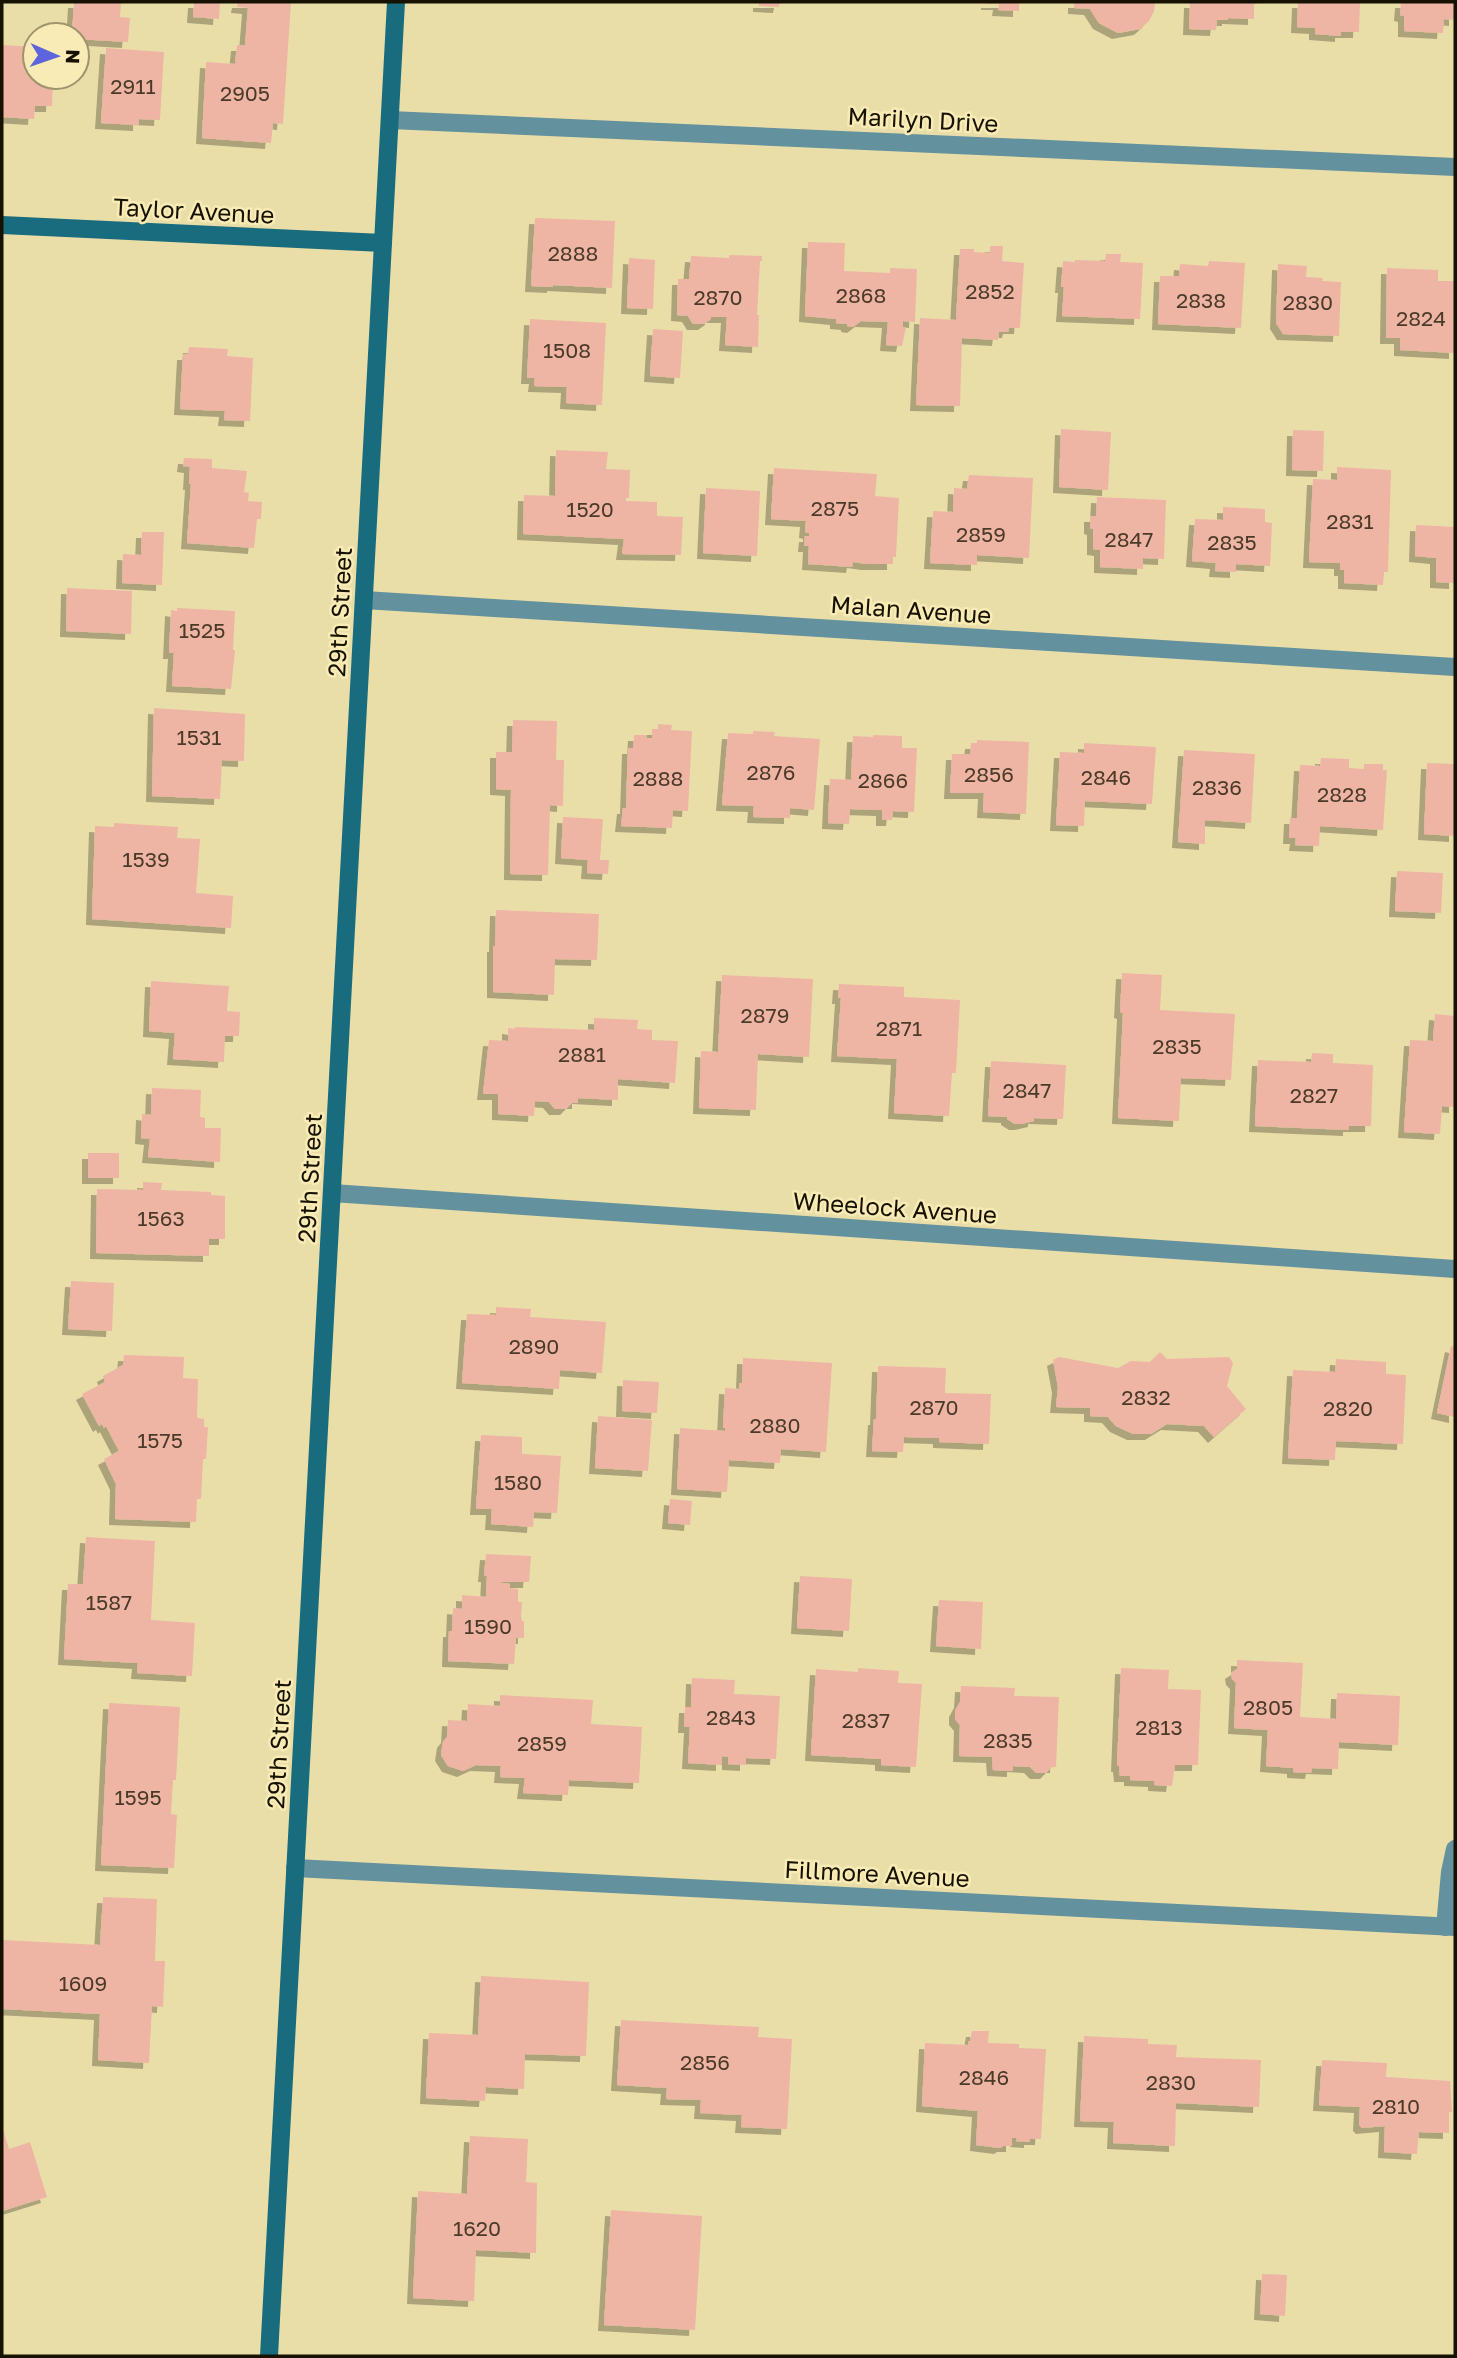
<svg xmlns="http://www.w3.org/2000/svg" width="1457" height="2358" viewBox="0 0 1457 2358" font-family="'Golos Text',sans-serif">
<defs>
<filter id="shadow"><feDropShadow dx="-6" dy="6" stdDeviation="0" flood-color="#0004"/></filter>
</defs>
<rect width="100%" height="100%" fill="#eadea8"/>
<g fill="#eeb5a5" filter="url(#shadow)">
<polygon points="74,2 121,2 120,17 130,18 128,42 77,39 77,35 72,35"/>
<polygon points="194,2 220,2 219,19 193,17"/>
<polygon points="238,2 291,2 283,124 273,123 271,143 202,138 206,62 235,64 237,45 245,45 248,8 237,7"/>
<polygon points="759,2 780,2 779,7 759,6"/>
<polygon points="987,2 1019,2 1019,11 998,10 999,4 987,4"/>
<polygon points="1074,2 1155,2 1154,11 1149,21 1140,29 1118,33 1099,23 1090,9 1074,8"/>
<polygon points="1190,2 1257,2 1257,4 1254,4 1254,19 1228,18 1228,20 1217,20 1216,30 1189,29"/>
<polygon points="1298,2 1360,2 1359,32 1341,32 1341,36 1315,34 1315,28 1297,27"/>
<polygon points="1401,2 1455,2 1455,20 1444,19 1443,33 1404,31 1404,16 1400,15"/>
<polygon points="2,45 35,47 35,77 53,77 52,106 35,106 34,119 2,117"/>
<polygon points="106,48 164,52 160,120 139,119 139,125 101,123"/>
<polygon points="535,218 615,221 612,288 553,285 553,287 531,286"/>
<polygon points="808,242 845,243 844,271 890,273 890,268 917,269 915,322 903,321 903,327 906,327 902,346 886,345 888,322 861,321 853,327 847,326 847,324 836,323 836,319 805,316"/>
<polygon points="990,246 1003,246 1002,261 1024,263 1020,328 1009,328 1008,332 999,332 998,340 962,338 960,406 916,405 920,318 956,320 960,249 974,249 974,252 990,253"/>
<polygon points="1106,254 1121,254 1120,262 1143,263 1140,319 1062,316 1064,287 1061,287 1063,261 1075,262 1075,260 1105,261"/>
<polygon points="729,255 762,256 762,261 760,261 757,315 759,315 758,347 725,345 727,317 711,317 711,319 704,324 693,324 688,316 677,315 678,279 689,279 691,256 729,258"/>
<polygon points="629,258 655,260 653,309 627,308"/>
<polygon points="1209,261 1245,263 1241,328 1158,324 1160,276 1179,276 1180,264 1208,266"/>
<polygon points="1278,264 1307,266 1306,277 1323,278 1322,281 1341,282 1339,336 1283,334 1276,323"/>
<polygon points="1387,268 1438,270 1438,281 1455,281 1455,353 1400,350 1400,338 1386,338"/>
<polygon points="530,319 606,323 602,405 566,403 567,387 534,386 535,378 527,378"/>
<polygon points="653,329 683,331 680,378 650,376"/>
<polygon points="189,347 228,349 227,356 253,358 250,421 224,420 225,411 180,409 183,354 188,354"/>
<polygon points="1061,429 1111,432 1108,490 1059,487"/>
<polygon points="1293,430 1324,431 1323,471 1292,470"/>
<polygon points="556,450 608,452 606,469 630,470 629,498 626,498 626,501 657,502 657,516 683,517 681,555 622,554 624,539 523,534 524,495 555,496"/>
<polygon points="184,458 212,459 212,468 247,471 244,492 249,493 248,501 262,502 261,519 257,519 254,548 187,543 191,484 189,484 190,467 183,466"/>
<polygon points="1337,467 1391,470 1388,572 1384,572 1383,585 1344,583 1344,570 1340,570 1340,563 1309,562 1313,479 1337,480"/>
<polygon points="774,468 877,474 875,496 899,498 896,557 893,557 893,564 867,564 853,562 852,567 808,564 809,546 804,546 805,536 809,536 809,533 805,532 806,521 771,519"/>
<polygon points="969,475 1033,478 1029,558 977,555 977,565 930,563 933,511 953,512 954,488 967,489"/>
<polygon points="706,488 760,491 757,556 703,553"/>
<polygon points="1097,497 1166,500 1164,559 1143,558 1143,569 1100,567 1100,550 1093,549 1093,529 1090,528 1090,516 1096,516"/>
<polygon points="1223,507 1265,509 1265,522 1272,523 1270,566 1236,564 1236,572 1215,571 1216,563 1192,561 1195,519 1223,520"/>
<polygon points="1416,525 1455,527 1455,583 1436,582 1436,558 1415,556"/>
<polygon points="142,532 164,532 162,585 122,583 123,554 141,555"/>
<polygon points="67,588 132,591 131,634 66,631"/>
<polygon points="177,608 235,611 233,650 235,650 231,689 172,686 174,653 169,653 171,610 177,611"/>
<polygon points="154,708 245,714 244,761 222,760 220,799 152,796"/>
<polygon points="513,720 557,721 556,760 564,760 563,806 550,805 548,875 510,874 511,790 496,789 496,752 512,752"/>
<polygon points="658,724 672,725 671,730 692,731 688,811 673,810 672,828 621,826 623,808 626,808 628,748 633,748 634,735 647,735 646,738 652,738 652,729 658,729"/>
<polygon points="753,731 775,732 774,736 820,739 814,810 790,808 790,818 753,817 754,806 722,805 728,733 753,734"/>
<polygon points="873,735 902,736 902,748 917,748 914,812 893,811 892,820 882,820 882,810 850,809 849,824 828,823 830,779 851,780 853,736 873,737"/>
<polygon points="977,740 1029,742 1026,814 983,812 984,793 950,793 952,754 970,754 971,743 977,743"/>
<polygon points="1084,743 1156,747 1152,804 1085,801 1084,826 1056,825 1060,752 1084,753"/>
<polygon points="1184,750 1255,754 1251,823 1205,820 1205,844 1178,842"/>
<polygon points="1321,758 1349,759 1349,768 1364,769 1364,764 1383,764 1383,770 1387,770 1383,830 1320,826 1319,846 1295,845 1296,838 1289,838 1290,818 1297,818 1300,765 1320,766"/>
<polygon points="1427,763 1455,764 1455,836 1424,834"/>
<polygon points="563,817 603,819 600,860 609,860 608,874 587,873 588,860 561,858"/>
<polygon points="114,823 178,827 177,838 200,839 196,893 233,896 231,928 92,919 95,826 114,827"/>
<polygon points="1397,871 1443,873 1441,913 1395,911"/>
<polygon points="496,910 599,914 597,960 555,959 554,995 493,992 493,946 495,946"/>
<polygon points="1122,973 1162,975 1160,1010 1235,1014 1231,1080 1181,1078 1179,1121 1118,1118 1123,1013 1120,1012"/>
<polygon points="722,975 813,979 809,1057 758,1054 756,1110 699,1108 701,1051 718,1052"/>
<polygon points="151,981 229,986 227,1011 240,1012 239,1036 225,1036 224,1062 173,1059 175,1033 149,1031"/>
<polygon points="839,984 904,987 904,997 960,1000 956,1073 952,1073 949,1116 894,1113 897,1059 837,1056 841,998 838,998"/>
<polygon points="1435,1014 1455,1016 1455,1107 1442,1106 1440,1134 1404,1132 1410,1040 1433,1041"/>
<polygon points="594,1018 638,1020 637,1029 652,1030 652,1040 678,1041 675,1083 618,1079 618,1100 578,1098 578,1103 572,1103 566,1109 555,1109 549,1102 535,1101 534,1116 498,1114 498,1094 483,1094 489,1040 508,1041 508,1028 515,1029 515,1027 594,1030"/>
<polygon points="1312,1053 1333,1054 1333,1063 1373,1065 1371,1126 1349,1126 1349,1130 1255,1126 1258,1060 1311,1062"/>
<polygon points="991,1061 1066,1065 1063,1119 1034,1118 1034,1121 1021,1124 1015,1124 1007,1119 1007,1117 988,1116"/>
<polygon points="152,1088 201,1090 200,1117 205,1118 205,1128 221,1128 220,1162 148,1157 150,1139 141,1138 142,1114 151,1115"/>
<rect x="88" y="1153" width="31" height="25"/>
<polygon points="143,1182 162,1183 161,1190 211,1192 211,1195 225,1196 225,1239 209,1239 209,1256 96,1253 97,1189 143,1190"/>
<polygon points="71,1281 114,1283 112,1331 68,1329"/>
<polygon points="496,1307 531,1309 530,1317 606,1322 602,1373 560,1370 559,1389 462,1383 467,1314 496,1315"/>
<polygon points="1451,1346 1455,1347 1455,1417 1437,1413"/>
<polygon points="1160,1352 1167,1359 1229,1357 1233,1363 1227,1386 1246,1409 1214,1437 1204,1426 1167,1424 1151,1434 1133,1434 1116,1426 1108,1417 1090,1416 1090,1408 1056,1407 1058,1387 1053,1360 1059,1357 1118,1368 1131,1361 1150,1362"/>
<polygon points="124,1355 184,1357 183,1378 198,1379 197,1418 204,1419 204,1427 208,1427 206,1459 203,1459 201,1499 197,1499 196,1522 115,1519 116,1484 104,1459 119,1451 106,1426 104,1428 102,1424 99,1426 82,1394 105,1382 103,1376 123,1365"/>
<polygon points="743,1358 832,1363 826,1452 781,1449 780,1463 729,1460 727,1492 677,1489 680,1428 725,1431 725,1428 723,1428 725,1388 739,1389 739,1383 742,1383"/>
<polygon points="1336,1359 1386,1362 1386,1374 1406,1375 1403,1444 1336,1441 1335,1460 1288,1458 1293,1370 1335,1372"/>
<polygon points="878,1366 946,1368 945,1393 991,1394 989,1444 939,1442 939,1438 904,1437 903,1452 872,1451 874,1419 876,1419"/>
<polygon points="623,1380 659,1382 657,1413 622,1411"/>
<polygon points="598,1416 652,1420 648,1471 595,1468"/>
<polygon points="481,1435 522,1437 522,1454 561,1456 557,1513 534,1512 533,1527 491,1524 492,1509 476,1509"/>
<polygon points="670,1499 692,1501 690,1525 668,1523"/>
<polygon points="86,1537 155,1541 151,1620 195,1623 192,1676 137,1673 138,1663 64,1659 68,1584 83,1584"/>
<polygon points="486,1554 531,1556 529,1582 496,1582 510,1584 510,1588 518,1589 518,1602 522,1602 521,1616 522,1621 524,1621 524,1638 516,1638 514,1664 448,1661 449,1631 452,1631 453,1608 462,1609 462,1595 486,1597 487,1576 484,1576"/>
<polygon points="800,1576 852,1579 849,1631 797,1628"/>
<polygon points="939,1600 983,1602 981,1649 936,1646"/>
<polygon points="1237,1660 1303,1663 1300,1717 1336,1719 1337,1693 1400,1696 1398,1745 1339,1742 1338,1769 1312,1768 1311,1773 1293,1772 1293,1768 1266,1766 1268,1730 1234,1728 1236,1683 1232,1679 1231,1673 1237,1669"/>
<polygon points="858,1668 899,1671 898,1683 922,1684 916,1767 881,1765 881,1759 811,1755 816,1669 858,1672"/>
<polygon points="1121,1668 1169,1670 1168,1689 1201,1690 1198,1765 1175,1765 1172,1786 1154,1785 1154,1781 1130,1780 1130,1776 1120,1776 1119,1766 1117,1766"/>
<polygon points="692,1678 735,1680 734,1694 780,1696 776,1759 746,1758 746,1765 728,1764 728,1757 722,1756 722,1765 688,1763 690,1727 684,1727 685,1707 691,1707"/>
<polygon points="961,1686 1015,1688 1014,1696 1059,1697 1056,1767 1052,1767 1046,1773 1036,1773 1030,1767 1013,1766 1013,1771 993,1770 992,1757 959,1756 960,1725 955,1719 955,1711 960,1702"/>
<polygon points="500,1695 593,1700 591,1724 642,1727 639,1783 569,1780 568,1795 523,1793 525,1778 500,1777 501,1766 476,1765 463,1771 448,1766 441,1755 443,1742 447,1737 448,1720 467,1721 468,1704 500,1706"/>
<polygon points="109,1703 180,1707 176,1780 173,1780 171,1814 177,1815 174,1868 101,1865"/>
<polygon points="103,1897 157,1899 155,1961 165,1961 163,2007 152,2006 149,2063 98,2060 100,2014 2,2009 2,1940 100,1945"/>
<polygon points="481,1976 589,1982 586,2056 525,2054 524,2089 486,2087 485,2101 426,2098 429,2033 478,2035"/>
<polygon points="621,2020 759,2027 758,2037 792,2039 787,2129 741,2127 742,2115 700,2113 701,2100 666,2099 667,2088 617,2085"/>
<polygon points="972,2031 989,2031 988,2043 1019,2044 1019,2048 1046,2049 1041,2139 1030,2139 1030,2142 1016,2141 1017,2138 1012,2138 1012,2146 1003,2146 1000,2148 976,2145 978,2111 922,2106 925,2043 968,2045 968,2041 970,2041"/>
<polygon points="1084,2036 1148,2039 1148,2044 1177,2045 1176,2057 1261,2060 1259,2107 1176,2103 1175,2146 1113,2143 1114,2122 1080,2121"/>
<polygon points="1322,2060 1387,2063 1386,2077 1450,2081 1452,2112 1449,2112 1449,2133 1419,2132 1417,2154 1384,2152 1385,2126 1362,2128 1359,2125 1360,2107 1319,2105"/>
<polygon points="2,2126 9,2149 30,2142 47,2197 2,2211"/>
<polygon points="470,2136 528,2139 526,2182 537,2183 536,2253 476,2250 474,2301 413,2298 418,2191 467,2194"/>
<polygon points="611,2210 702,2216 695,2330 604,2325"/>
<polygon points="1262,2274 1287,2275 1285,2316 1260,2314"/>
</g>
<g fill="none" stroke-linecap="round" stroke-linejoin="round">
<g stroke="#63919e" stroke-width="18">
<polyline points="390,120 1455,167"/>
<polyline points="364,600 1455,667"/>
<polyline points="332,1193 1455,1269"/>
<polyline points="295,1868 1455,1927"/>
<polyline points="1445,1927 1450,1872 1455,1849"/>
</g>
<g stroke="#196c7e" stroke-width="18">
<polyline points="2,225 383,243"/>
<polyline points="269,2356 396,2"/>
</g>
</g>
<g text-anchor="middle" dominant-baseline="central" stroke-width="5" stroke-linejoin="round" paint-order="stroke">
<g font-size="21" fill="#4c3a29">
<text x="133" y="86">2911</text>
<text x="245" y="93">2905</text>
<text x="573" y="253">2888</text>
<text x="990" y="291">2852</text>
<text x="861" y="295">2868</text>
<text x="718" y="297">2870</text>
<text x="1201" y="300">2838</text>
<text x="1308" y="302">2830</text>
<text x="1421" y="318">2824</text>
<text x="567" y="350">1508</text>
<text x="835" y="508">2875</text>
<text x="590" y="509">1520</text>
<text x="1350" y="521">2831</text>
<text x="981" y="534">2859</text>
<text x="1129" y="539">2847</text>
<text x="1232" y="542">2835</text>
<text x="202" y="630">1525</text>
<text x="199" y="737">1531</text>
<text x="771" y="772">2876</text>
<text x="989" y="774">2856</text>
<text x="1106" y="777">2846</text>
<text x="658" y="778">2888</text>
<text x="883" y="780">2866</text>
<text x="1217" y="787">2836</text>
<text x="1342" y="794">2828</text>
<text x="146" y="859">1539</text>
<text x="765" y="1015">2879</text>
<text x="899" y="1028">2871</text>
<text x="1177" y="1046">2835</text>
<text x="582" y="1054">2881</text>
<text x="1027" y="1090">2847</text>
<text x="1314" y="1095">2827</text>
<text x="161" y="1218">1563</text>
<text x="534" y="1346">2890</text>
<text x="1146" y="1397">2832</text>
<text x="934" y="1407">2870</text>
<text x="1348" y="1408">2820</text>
<text x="775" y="1425">2880</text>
<text x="160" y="1440">1575</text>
<text x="518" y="1482">1580</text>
<text x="109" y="1602">1587</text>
<text x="488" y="1626">1590</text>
<text x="1268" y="1707">2805</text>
<text x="731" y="1717">2843</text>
<text x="866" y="1720">2837</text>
<text x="1159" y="1727">2813</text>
<text x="1008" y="1740">2835</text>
<text x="542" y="1743">2859</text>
<text x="138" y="1797">1595</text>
<text x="83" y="1983">1609</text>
<text x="705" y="2062">2856</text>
<text x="984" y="2077">2846</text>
<text x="1171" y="2082">2830</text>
<text x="1396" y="2106">2810</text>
<text x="477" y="2228">1620</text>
</g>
<g font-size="24" fill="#161100" stroke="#f8ebb5">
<text transform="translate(923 119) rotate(3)">Marilyn Drive</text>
<text transform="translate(194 210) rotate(3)">Taylor Avenue</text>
<text transform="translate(911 609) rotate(4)">Malan Avenue</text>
<text transform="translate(339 612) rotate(-87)">29th Street</text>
<text transform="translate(309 1178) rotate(-87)">29th Street</text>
<text transform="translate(895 1207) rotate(4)">Wheelock Avenue</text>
<text transform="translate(278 1744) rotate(-87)">29th Street</text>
<text transform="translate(877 1873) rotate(3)">Fillmore Avenue</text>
</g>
</g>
<rect width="1457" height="2358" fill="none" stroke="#161100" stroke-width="7"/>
<g transform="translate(56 56) rotate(92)"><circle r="33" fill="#f8ebb5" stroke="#9e946d" stroke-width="2"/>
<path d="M0-5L12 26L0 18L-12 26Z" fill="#5e64db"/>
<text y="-10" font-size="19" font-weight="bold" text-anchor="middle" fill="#161100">N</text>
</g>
</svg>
